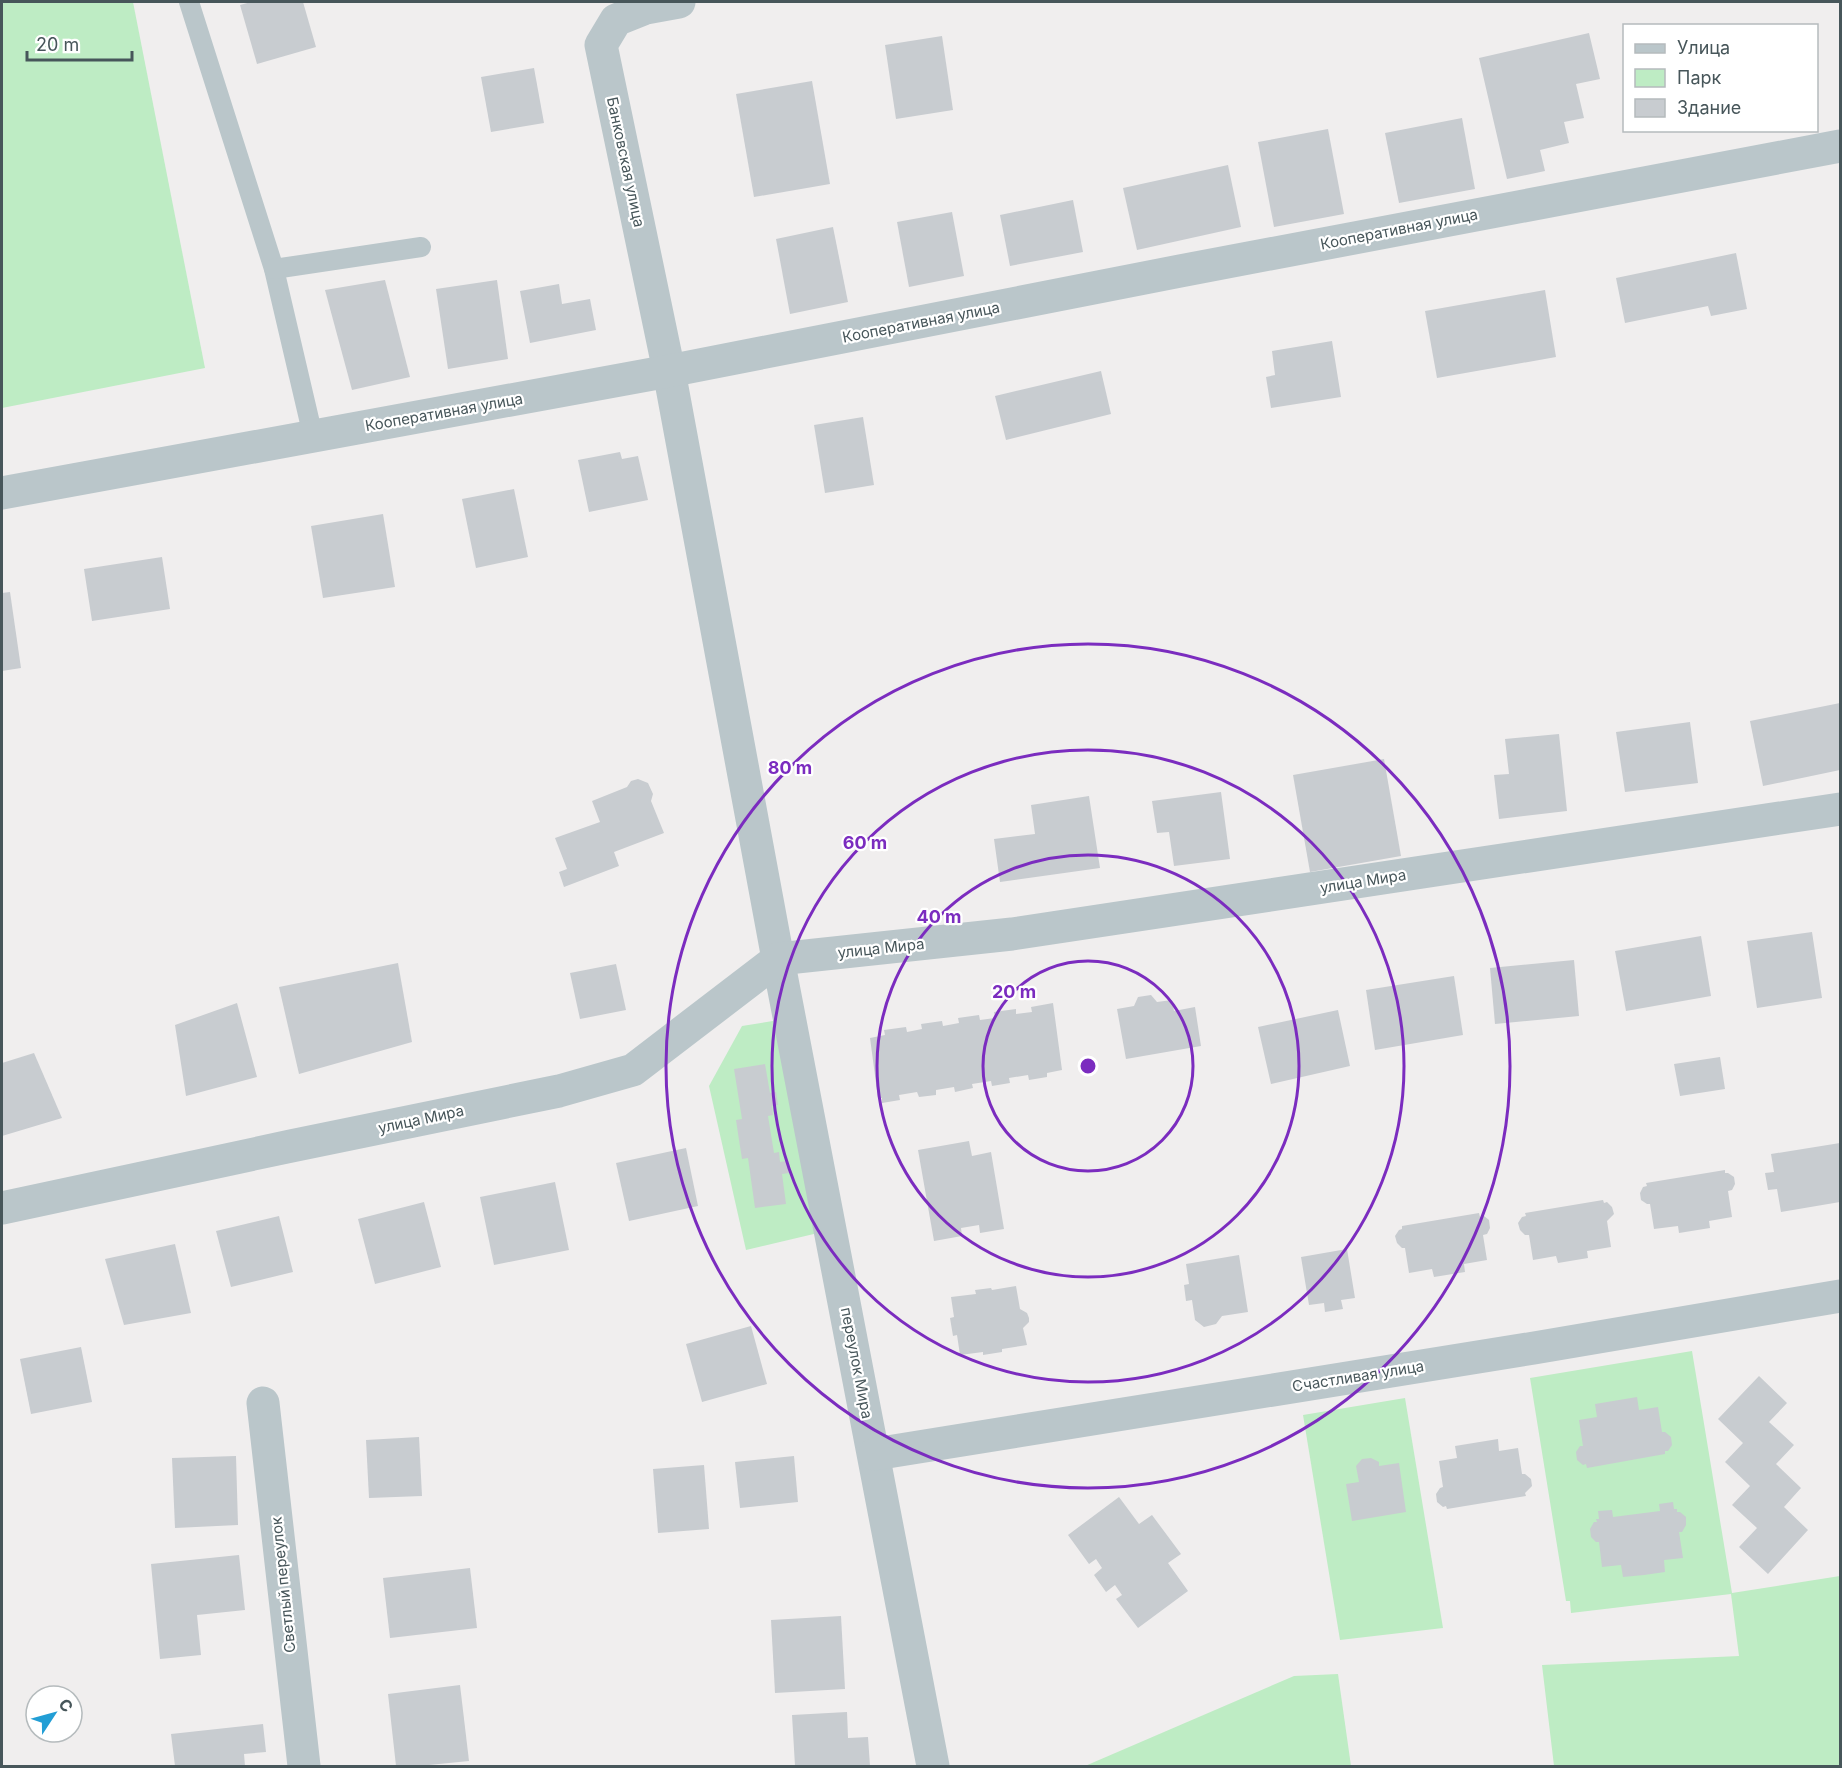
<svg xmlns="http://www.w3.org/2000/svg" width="1842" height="1768" viewBox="0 0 1842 1768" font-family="Inter,sans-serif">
<rect width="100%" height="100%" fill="#f0eeee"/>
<g fill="#beecc4">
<polygon points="2,2 133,2 205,368 2,408"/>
<polygon points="785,1019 818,1233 746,1250 709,1086 742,1026"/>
<polygon points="1692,1351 1732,1593 1840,1576 1840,1766 1554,1766 1542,1665 1739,1656 1731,1594 1571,1613 1570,1601 1566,1601 1530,1378"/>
<polygon points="1405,1398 1443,1628 1340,1640 1303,1415"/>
<polygon points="1338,1674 1351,1766 1085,1766 1294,1676"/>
</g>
<g fill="#c8ccd0">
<polygon points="251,2 303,2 316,47 257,64 240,5"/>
<polygon points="1589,33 1600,79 1576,84 1584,118 1564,122 1569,143 1540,150 1545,171 1507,179 1479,58"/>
<polygon points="942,36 953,110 896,119 885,45"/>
<polygon points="534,68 544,123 491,132 481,77"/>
<polygon points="812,81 830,184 754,197 736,94"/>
<polygon points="1462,118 1475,189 1399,203 1385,133"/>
<polygon points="1328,129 1344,214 1274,227 1258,142"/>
<polygon points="1228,165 1241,227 1137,250 1123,188"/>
<polygon points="1073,200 1083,252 1010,266 1000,215"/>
<polygon points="952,212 964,276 909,287 897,222"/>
<polygon points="833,227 848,302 790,314 776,239"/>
<polygon points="1736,253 1747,309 1711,316 1708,306 1625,323 1616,278"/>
<polygon points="385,280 410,377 352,390 325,290"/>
<polygon points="497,280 508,359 448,369 436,289"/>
<polygon points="559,284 562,304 590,299 596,330 530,343 520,291"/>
<polygon points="1545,290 1556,357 1437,378 1425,311"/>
<polygon points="1332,341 1341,397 1271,408 1266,377 1275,375 1272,351"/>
<polygon points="1101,371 1111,414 1006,440 995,396"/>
<polygon points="863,417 874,485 825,493 814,425"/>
<polygon points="620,452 622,459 638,456 648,500 589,512 578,460"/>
<polygon points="514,489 528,557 476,568 462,499"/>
<polygon points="383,514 395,587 323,598 311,526"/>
<polygon points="162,557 170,609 92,621 84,569"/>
<polygon points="10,592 21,668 2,671 2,593"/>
<polygon points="1840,703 1840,770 1763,786 1750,721"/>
<polygon points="1690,722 1698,783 1625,792 1616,732"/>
<polygon points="1559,734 1567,811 1499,819 1494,775 1509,774 1505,739"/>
<polygon points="1384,759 1401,856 1310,872 1293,775"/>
<polygon points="638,779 648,783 653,794 651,801 664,833 614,852 619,866 564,887 559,872 567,869 555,838 600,822 592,801 627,787 631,781"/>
<polygon points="1221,792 1230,859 1174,866 1169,832 1157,833 1152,801"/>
<polygon points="1089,796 1100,868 1000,882 994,839 1035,834 1031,805"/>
<polygon points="1812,932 1822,998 1757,1008 1747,941"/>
<polygon points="1701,936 1711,996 1626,1011 1615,951"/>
<polygon points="1574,960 1579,1016 1495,1024 1490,968"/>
<polygon points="398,963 412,1042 299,1074 279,987"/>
<polygon points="616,964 626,1010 580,1019 570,973"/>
<polygon points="1454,976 1463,1035 1375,1050 1366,990"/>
<polygon points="1151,995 1157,1002 1172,1000 1174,1011 1195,1007 1201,1046 1126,1059 1117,1009 1134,1006 1138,997"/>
<polygon points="237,1003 257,1077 186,1096 175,1025"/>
<polygon points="1053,1003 1062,1070 1047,1073 1047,1077 1029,1080 1028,1075 1009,1078 1010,1083 992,1086 991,1081 972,1084 973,1088 955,1092 954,1087 936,1090 936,1095 919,1097 917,1092 899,1095 900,1100 882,1103 882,1098 878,1098 870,1038 885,1035 884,1030 906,1027 907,1032 922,1029 921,1024 942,1021 943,1026 959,1023 958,1018 979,1015 980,1020 995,1018 994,1012 1016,1009 1016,1014 1032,1012 1031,1007"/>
<polygon points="1338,1010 1350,1066 1271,1084 1258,1027"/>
<polygon points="34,1053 62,1118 2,1136 2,1063"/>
<polygon points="1720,1057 1725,1089 1680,1096 1674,1064"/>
<polygon points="765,1064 770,1093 776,1092 778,1105 772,1106 773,1115 768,1116 774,1153 779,1152 780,1162 787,1161 789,1173 782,1174 786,1204 755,1208 748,1158 742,1159 739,1140 736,1120 742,1119 734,1069"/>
<polygon points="969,1141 972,1156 991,1152 1004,1229 980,1233 979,1225 961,1228 962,1236 934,1241 918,1150"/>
<polygon points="1840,1143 1840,1202 1781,1212 1777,1189 1768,1190 1765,1173 1774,1172 1771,1154"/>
<polygon points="686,1148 698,1206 629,1221 616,1163"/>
<polygon points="1725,1170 1725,1173 1728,1173 1734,1177 1735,1184 1732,1190 1728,1191 1732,1217 1709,1221 1710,1228 1679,1233 1678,1226 1654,1229 1650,1204 1647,1204 1641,1200 1640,1193 1643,1187 1647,1186 1646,1183"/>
<polygon points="555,1182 569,1250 494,1265 480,1197"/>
<polygon points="1603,1200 1604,1203 1607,1202 1612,1207 1614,1214 1607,1221 1611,1247 1587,1251 1588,1258 1558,1263 1556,1256 1533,1260 1529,1235 1525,1235 1520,1230 1518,1223 1522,1217 1526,1216 1525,1213"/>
<polygon points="424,1202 441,1267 375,1284 358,1219"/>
<polygon points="1479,1213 1480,1217 1484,1216 1489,1220 1490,1228 1487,1234 1483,1235 1487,1260 1464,1264 1465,1272 1434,1277 1432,1269 1409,1273 1405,1248 1402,1248 1397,1243 1395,1236 1399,1230 1402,1229 1402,1226"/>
<polygon points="279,1216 293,1272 231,1287 216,1231"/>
<polygon points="175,1244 191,1313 124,1325 105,1259"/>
<polygon points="1347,1249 1355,1298 1341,1300 1343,1309 1325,1312 1324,1303 1309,1305 1301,1257"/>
<polygon points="1239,1255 1248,1312 1222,1316 1216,1324 1204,1327 1195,1320 1192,1300 1186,1301 1184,1285 1189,1284 1186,1264"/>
<polygon points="1016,1286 1020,1309 1027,1313 1029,1318 1029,1322 1023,1328 1027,1345 1002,1349 1002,1352 983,1355 983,1352 960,1355 957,1335 953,1336 950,1318 954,1317 951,1297 976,1294 975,1290 991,1288 992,1290"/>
<polygon points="751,1326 767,1384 702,1402 686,1344"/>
<polygon points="81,1347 92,1402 31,1414 20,1359"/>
<polygon points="1759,1376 1787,1403 1769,1422 1794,1445 1776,1464 1801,1488 1784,1507 1808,1530 1768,1574 1739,1547 1757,1528 1732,1505 1750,1486 1725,1462 1743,1443 1718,1419"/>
<polygon points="1637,1397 1639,1410 1658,1407 1662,1432 1665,1432 1671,1437 1672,1445 1668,1451 1665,1451 1665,1454 1587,1468 1586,1464 1583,1465 1577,1460 1576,1452 1580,1446 1583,1446 1579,1420 1597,1417 1595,1404"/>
<polygon points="419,1437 422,1496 369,1498 366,1440"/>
<polygon points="1498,1439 1499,1451 1518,1448 1522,1474 1525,1474 1531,1479 1532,1486 1525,1493 1526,1496 1447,1509 1446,1506 1443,1507 1437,1502 1436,1494 1440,1488 1443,1487 1439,1461 1457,1458 1455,1446"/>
<polygon points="236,1456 238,1525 175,1528 172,1458"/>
<polygon points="794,1456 798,1502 740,1508 735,1462"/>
<polygon points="1371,1458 1379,1462 1379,1466 1399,1463 1406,1512 1352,1521 1346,1484 1359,1482 1356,1466 1362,1459"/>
<polygon points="704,1465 709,1529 658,1533 653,1469"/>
<polygon points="1119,1497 1139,1524 1152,1515 1181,1554 1168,1563 1188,1591 1138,1628 1116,1599 1122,1595 1115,1585 1106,1592 1094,1575 1102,1568 1096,1559 1089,1564 1068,1535"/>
<polygon points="1673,1502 1674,1509 1677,1509 1677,1512 1680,1512 1686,1517 1686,1525 1682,1532 1679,1532 1683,1558 1664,1560 1665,1572 1644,1575 1623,1577 1621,1565 1602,1567 1599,1542 1596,1542 1591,1537 1590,1529 1594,1522 1597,1522 1596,1519 1599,1519 1598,1511 1612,1510 1613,1517 1660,1511 1659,1504"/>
<polygon points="239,1555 245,1610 197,1615 201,1655 160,1659 151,1564"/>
<polygon points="470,1568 477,1628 390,1638 383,1578"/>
<polygon points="841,1616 845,1689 775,1693 771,1620"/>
<polygon points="460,1685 469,1761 419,1766 396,1766 388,1694"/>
<polygon points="847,1712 848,1738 868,1737 870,1766 795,1766 792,1715"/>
<polygon points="263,1724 266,1752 244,1754 245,1766 175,1766 171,1734"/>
</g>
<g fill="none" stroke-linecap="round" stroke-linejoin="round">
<g stroke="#bac6ca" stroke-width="20">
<polyline points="189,2 274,269 313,436"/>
<polyline points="274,269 421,247"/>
</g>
<g stroke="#bac6ca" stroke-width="33">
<polyline points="679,2 646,8 616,20 601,45 669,371 778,959 933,1766"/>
<polyline points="2,493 669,371 1180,271 1840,146"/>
<polyline points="2,1208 291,1146 559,1091 633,1070 778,959 1012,934 1840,809"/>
<polyline points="263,1403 304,1766"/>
<polyline points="875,1454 1534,1348 1840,1296"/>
</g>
</g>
<g fill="none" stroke="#7b2cbf" stroke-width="3">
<circle cx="1088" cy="1066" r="105"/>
<circle cx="1088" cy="1066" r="211"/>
<circle cx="1088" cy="1066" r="316"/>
<circle cx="1088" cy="1066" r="422"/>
</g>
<g text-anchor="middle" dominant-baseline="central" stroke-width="4.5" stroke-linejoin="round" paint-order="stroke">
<g font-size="15" fill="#47565a" stroke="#fff">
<text transform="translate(626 162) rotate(78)">Банковская улица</text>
<text transform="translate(1399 229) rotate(-11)">Кооперативная улица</text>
<text transform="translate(921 322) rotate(-11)">Кооперативная улица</text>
<text transform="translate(444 412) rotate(-10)">Кооперативная улица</text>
<text transform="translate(1363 881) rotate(-9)">улица Мира</text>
<text transform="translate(881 948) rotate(-6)">улица Мира</text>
<text transform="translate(421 1119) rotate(-12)">улица Мира</text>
<text transform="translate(857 1363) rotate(79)">переулок Мира</text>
<text transform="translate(1358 1376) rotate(-9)">Счастливая улица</text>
<text transform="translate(283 1585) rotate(-96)">Светлый переулок</text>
</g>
</g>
<circle cx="1088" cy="1066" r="9" fill="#7b2cbf" stroke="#fff" stroke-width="3"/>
<g font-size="18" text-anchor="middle" font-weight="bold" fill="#7b2cbf" stroke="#fff" stroke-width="4.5" stroke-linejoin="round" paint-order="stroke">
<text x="790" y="774">80 m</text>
<text x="865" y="849">60 m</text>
<text x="939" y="923">40 m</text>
<text x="1014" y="998">20 m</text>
</g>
<rect width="1842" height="1768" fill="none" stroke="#47565a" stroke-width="6"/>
<rect x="1623" y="24" width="195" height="108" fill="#ffffff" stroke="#b5bbbd" stroke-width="1.5"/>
<rect x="1635" y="44" width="30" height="9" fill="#bac6ca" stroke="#b5bbbd" stroke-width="1.5"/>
<text x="1677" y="54" font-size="18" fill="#47565a">Улица</text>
<rect x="1635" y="69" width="30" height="18" fill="#beecc4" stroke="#b5bbbd" stroke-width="1.5"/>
<text x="1677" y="84" font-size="18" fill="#47565a">Парк</text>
<rect x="1635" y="99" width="30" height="18" fill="#c8ccd0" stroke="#b5bbbd" stroke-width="1.5"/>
<text x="1677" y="114" font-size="18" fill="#47565a">Здание</text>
<g transform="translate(54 1714) rotate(54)"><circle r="28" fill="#ffffff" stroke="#b5bbbd" stroke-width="1.5"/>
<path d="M0-4.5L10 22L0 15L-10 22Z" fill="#229ed5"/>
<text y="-9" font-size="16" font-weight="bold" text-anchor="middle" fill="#47565a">С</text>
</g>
<path d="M27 51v9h105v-9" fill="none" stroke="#47565a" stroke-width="3"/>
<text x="36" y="51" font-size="18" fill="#47565a" stroke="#ffffff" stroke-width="4.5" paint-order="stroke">20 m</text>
</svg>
